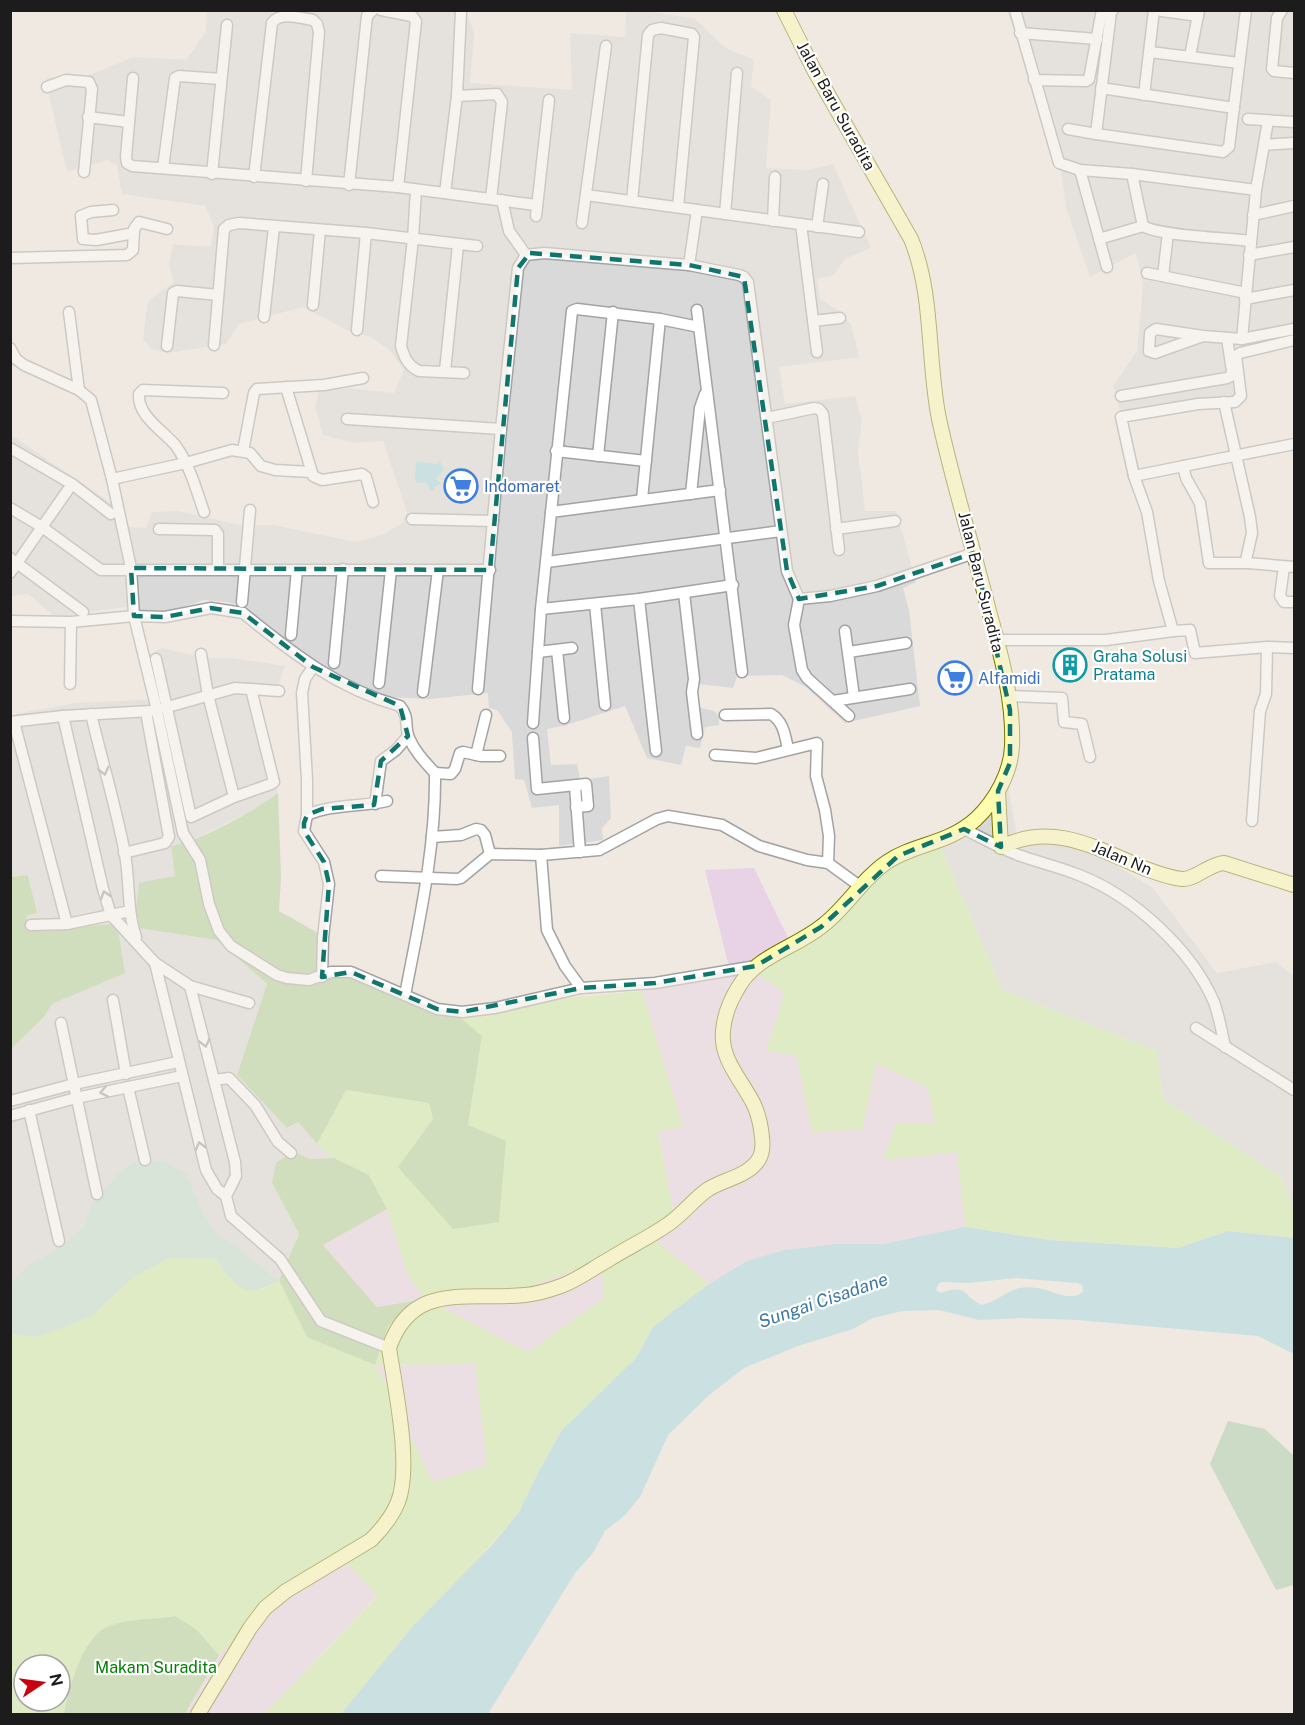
<svg xmlns="http://www.w3.org/2000/svg" width="1305" height="1725" viewBox="0 0 1305 1725" font-family="'Public Sans',sans-serif">
<rect width="100%" height="100%" fill="#efe9e1"/>
<g fill="#dad9d9">
<polygon points="465,10 474,33 470,83 572,90 570,33 625,37 626,11 643,11 694,18 726,48 754,60 751,86 771,100 766,168 809,170 833,164 871,248 845,259 834,275 817,279 820,299 838,310 851,324 859,357 779,367 785,404 855,396 862,420 858,450 865,511 896,511 916,582 903,588 909,610 920,706 845,723 806,687 782,675 737,676 733,688 699,684 696,691 697,707 714,711 719,716 719,725 705,727 700,748 686,746 681,765 647,758 625,706 567,725 547,729 551,765 577,764 580,780 609,776 611,818 602,828 603,840 559,846 559,805 532,808 524,780 515,779 512,732 497,710 489,708 488,693 430,699 386,697 364,690 332,673 281,639 246,607 227,602 204,600 171,611 137,610 125,607 55,617 28,594 11,596 10,434 113,504 116,526 146,528 152,512 178,511 240,525 274,525 356,542 382,535 402,523 407,512 383,441 354,443 323,435 315,406 321,385 394,393 404,370 389,350 371,337 349,331 303,307 239,324 226,344 168,353 151,349 143,340 148,301 174,282 169,266 173,244 211,247 214,226 205,206 122,194 117,165 108,160 67,172 45,78 87,76 133,57 186,60 206,32 207,11"/>
<polygon points="1007,11 1294,11 1294,337 1233,347 1240,395 1121,415 1113,386 1137,351 1143,285 1136,253 1090,277 1066,208 1060,162"/>
<polygon points="161,648 207,658 232,658 285,666 275,694 256,694 278,793 261,806 183,845 171,846 176,877 138,928 217,940 267,984 237,1075 288,1128 298,1122 317,1144 334,1158 310,1159 293,1151 272,1183 299,1234 279,1280 213,1229 201,1208 186,1173 123,1168 92,1203 83,1228 55,1251 30,1263 11,1285 11,1049 44,1017 52,1004 124,972 31,929 26,916 36,913 29,875 11,877 11,715 74,703 156,699 144,654 151,654"/>
<polygon points="1008,785 1018,843 1061,845 1092,851 1152,887 1217,973 1276,962 1294,976 1294,1213 1282,1178 1163,1099 1157,1051 1002,990 940,845"/>
</g>
<g fill="#e8d2e6">
<polygon points="754,868 792,946 785,993 766,1049 797,1056 812,1133 863,1128 876,1063 928,1088 935,1125 884,1160 957,1152 965,1227 883,1244 836,1244 784,1250 747,1261 709,1284 649,1236 675,1219 658,1130 682,1126 642,991 730,971 705,870"/>
<polygon points="387,1209 407,1274 505,1295 603,1259 603,1299 528,1352 426,1299 377,1307 323,1245"/>
<polygon points="475,1364 487,1466 433,1482 375,1365"/>
<polygon points="345,1562 378,1595 265,1714 188,1714 186,1713 219,1655 272,1606"/>
</g>
<g fill="#cdeea2" fill-rule="evenodd">
<polygon points="940,845 1002,990 1157,1051 1163,1099 1282,1178 1294,1213 1294,1238 1228,1231 1178,1248 1049,1240 965,1227 957,1152 883,1160 896,1123 935,1124 928,1088 876,1063 863,1129 812,1133 797,1056 766,1050 785,993 750,967 792,946 892,867 908,858"/>
<path d="M642 991 683 1127 658 1131 675 1220 650 1236 709 1284 653 1327 636 1358 562 1430 540 1469 519 1512 344 1714H265L378 1596 345 1562 272 1606 219 1655 196 1629 175 1616 130 1622 106 1627 80 1660 64 1714H11V1334L38 1337 91 1317 135 1276 170 1258 216 1259 232 1280 264 1289 279 1280 307 1337 388 1326 426 1299 407 1274 387 1209 369 1175 334 1158 317 1144 346 1090 429 1103 433 1119 468 1126 482 1036 450 1009ZM602 1260 603 1299 528 1352 428 1300 505 1295ZM475 1364 487 1466 433 1482 376 1365ZM24 1665H60V1701H24Z"/>
</g>
<g fill="#aad192">
<path d="M278 793 281 877 279 911 318 933 321 967 450 1009 482 1036 468 1125 506 1141 499 1222 453 1229 398 1167 433 1119 429 1103 346 1090 317 1144 298 1122 287 1128 237 1075 267 984 217 940 138 928 135 917 139 883 175 876 171 846C199 842 254 811 278 793Z"/>
<polygon points="28,875 37,913 26,916 31,929 117,924 125,973 52,1004 44,1017 11,1049 11,877"/>
<polygon points="293,1151 310,1159 334,1158 369,1175 387,1209 323,1245 377,1307 426,1299 388,1326 375,1365 307,1337 279,1280 299,1234 272,1183 276,1163"/>
<path d="M175 1616 196 1629 219 1655 185 1714H64C68 1690 82 1640 105 1628 125 1618 153 1620 175 1616Z"/>
</g>
<path fill="#bcdecc" d="M143 1160 165 1162 186 1173 201 1208 213 1229 279 1280C245 1301 236 1287 216 1259L170 1258 135 1276 91 1317 38 1337 11 1334 10 1285 30 1263 55 1251 83 1228 92 1203 123 1168Z"/>
<polygon fill="#a0c9a3" points="1228,1421 1265,1429 1294,1456 1294,1585 1276,1590 1210,1464"/>
<g fill="#9dd6e0" fill-rule="evenodd">
<polygon points="440,461 444,470 435,479 441,483 435,487 434,490 431,490 426,482 418,483 415,481 416,462 438,464"/>
<path d="M965 1227 1049 1240 1178 1248 1228 1231 1294 1238V1354L1258 1336 1077 1320 1021 1318 979 1320 939 1310 903 1311 873 1318 853 1329 798 1346 744 1368 708 1396 668 1435 640 1497 624 1516 605 1531 593 1553 575 1573 488 1714H341L413 1626 492 1545 519 1512 540 1469 562 1430 636 1358 653 1327 680 1306 709 1284 747 1261 784 1250 836 1244H883ZM1016 1278 1077 1283 1082 1285 1083 1292C1068 1303 1053 1290 1037 1288 1008 1284 1004 1300 982 1305 961 1296 970 1283 940 1293L936 1290 939 1283 943 1282 968 1283Z"/>
</g>
<g fill="none" stroke-linecap="round" stroke-linejoin="round">
<g stroke="#a3a3a3" stroke-width="13">
<g id="street">
<polyline points="381,10 412,16 416,21 398,187"/>
<polyline points="1015,10 1059,163 1080,170 1132,174 1256,190"/>
<polyline points="1113,10 1111,12 1096,134 1223,152 1229,147 1246,10"/>
<polyline points="1155,10 1198,16"/>
<polyline points="1282,10 1277,18 1272,69 1274,71 1294,73"/>
<polyline points="1020,33 1097,39"/>
<polyline points="1150,52 1239,63"/>
<polyline points="1190,56 1199,10"/>
<polyline points="133,78 126,157 127,163 132,166 398,187 536,205"/>
<polyline points="1034,80 1086,81 1089,79 1102,10"/>
<polyline points="47,87 66,80 89,82 92,89 84,172"/>
<polyline points="1101,88 1234,108"/>
<polyline points="1144,95 1154,10"/>
<polyline points="457,96 497,94 502,102 491,199"/>
<polyline points="88,117 129,122"/>
<polyline points="1248,119 1294,122"/>
<polyline points="1068,129 1096,134"/>
<polyline points="1264,145 1294,143"/>
<polyline points="163,168 175,78 179,76 221,79"/>
<polyline points="1080,170 1107,267"/>
<polyline points="212,174 227,25"/>
<polyline points="1132,174 1143,226"/>
<path d="M254 177 272 23C280 11 300 18 313 20L317 24 319 32 306 181"/>
<polyline points="349,185 367,16 373,10"/>
<path d="M416 190 413 239 401 346C404 357 408 366 419 371L464 373"/>
<polyline points="445,193 457,96 461,12"/>
<polyline points="586,195 859,232"/>
<polyline points="502,200 509,231 526,255"/>
<polyline points="632,201 648,35 652,30 661,28 692,34 694,37 678,207"/>
<polyline points="113,210 91,212 81,216 83,239 96,240 134,233"/>
<polyline points="725,214 737,73"/>
<polyline points="1253,215 1294,206"/>
<polyline points="536,216 549,100"/>
<polyline points="773,221 775,177"/>
<polyline points="582,223 606,46"/>
<polyline points="801,224 817,352"/>
<polyline points="817,227 823,184"/>
<path d="M1099 239 1143 226C1159 236 1229 238 1251 241"/>
<polyline points="1249,255 1294,247"/>
<polyline points="10,258 127,255 133,250 134,229 139,222 167,229"/>
<polyline points="689,265 697,210"/>
<polyline points="1147,273 1246,293"/>
<polyline points="1163,276 1168,233"/>
<polyline points="1245,299 1294,290"/>
<polyline points="313,305 320,230"/>
<polyline points="697,310 742,672"/>
<polyline points="69,312 79,390"/>
<polyline points="264,317 274,227"/>
<polyline points="813,321 840,318"/>
<polyline points="357,330 366,233"/>
<polyline points="1203,336 1155,353 1149,351 1150,333 1156,329 1203,336 1242,339 1294,329"/>
<polyline points="1242,339 1256,190 1268,121"/>
<polyline points="214,345 224,229 229,225 239,223 366,233 477,246"/>
<polyline points="167,346 173,293 177,291 218,295"/>
<polyline points="10,348 16,359 24,365 79,390 91,400 112,479 131,568 134,616 155,702 183,833 200,860 209,904 219,931 231,946 277,975 287,978 309,980 331,972 351,972 437,1009 462,1012 495,1008 581,988 655,983 756,966"/>
<polyline points="445,371 458,245"/>
<polyline points="286,387 313,476 322,480 362,474 366,477 373,502"/>
<polyline points="1121,396 1227,378 1231,376 1232,371 1227,338"/>
<polyline points="1224,402 1250,517 1252,533 1246,560 1248,563 1294,567"/>
<polyline points="767,418 814,408 819,409 823,414 839,550"/>
<polyline points="347,419 501,429"/>
<polyline points="10,448 72,484 111,514"/>
<polyline points="243,451 254,393 257,389 324,385 363,378"/>
<polyline points="556,451 646,461"/>
<polyline points="598,456 613,312"/>
<polyline points="1183,466 1186,478 1200,503 1209,563 1248,563"/>
<polyline points="1134,476 1294,444"/>
<polyline points="112,479 186,463 232,450 250,453 261,466 275,470 311,472"/>
<polyline points="691,494 700,408 705,394"/>
<polyline points="642,499 660,319"/>
<polyline points="10,508 42,527 101,570 490,570"/>
<path d="M204 512C196 489 190 466 176 446 164 431 137 416 139 394L143 390 223 393"/>
<polyline points="551,512 720,490"/>
<polyline points="412,519 493,521"/>
<polyline points="159,529 215,530 218,534 218,569"/>
<polyline points="836,529 895,521"/>
<polyline points="10,558 83,612"/>
<polyline points="547,562 781,531"/>
<polyline points="1284,567 1280,596 1284,602 1294,602"/>
<polyline points="10,573 72,484"/>
<polyline points="684,593 694,679 692,692 697,734"/>
<polyline points="639,599 656,751"/>
<polyline points="799,599 830,596 877,586 974,553"/>
<polyline points="242,602 250,510"/>
<polyline points="595,604 605,705"/>
<polyline points="541,609 639,599 733,585"/>
<path d="M10 621 71 622 134 616 165 617 211 608 243 613C292 653 338 689 400 706 410 718 404 726 409 738 415 752 425 762 435 773 436 848 419 922 405 995"/>
<polyline points="845,631 854,697"/>
<polyline points="1173,631 1159,581 1147,512 1134,476 1121,417 1198,404 1235,402 1241,396 1236,356 1240,353 1294,340"/>
<polyline points="291,635 297,570"/>
<polyline points="997,640 1106,640 1173,631 1190,630 1195,653 1267,647 1294,648"/>
<polyline points="557,650 564,718"/>
<polyline points="538,652 572,648"/>
<polyline points="849,652 906,643"/>
<polyline points="201,654 208,695 234,797"/>
<polyline points="156,659 191,817 234,797 271,784 274,782 251,689"/>
<polyline points="334,663 343,569"/>
<polyline points="313,667 305,679 302,693 307,780 307,815 304,831 324,862 329,884 323,938 322,977"/>
<polyline points="379,683 391,570"/>
<polyline points="70,684 71,622"/>
<polyline points="478,689 501,429 518,268 526,255 544,253 689,265 739,275 744,277 748,282 787,571 799,599 794,625 802,670 807,678 849,716"/>
<polyline points="423,692 438,570"/>
<polyline points="1008,696 1062,698 1064,722 1082,724 1090,757"/>
<polyline points="833,701 910,689"/>
<polyline points="164,708 235,688 279,691"/>
<path d="M91 714C102 761 116 807 125 854 130 882 127 911 136 937"/>
<path d="M725 715 771 714C784 722 785 736 788 749"/>
<polyline points="63,716 103,889 111,915 155,963 190,986 249,1003"/>
<polyline points="10,722 63,716 151,711"/>
<polyline points="14,722 67,924"/>
<polyline points="533,723 541,609 572,311 577,309 660,319 699,327"/>
<polyline points="533,738 537,789 586,784 588,806 576,807"/>
<polyline points="476,755 486,715"/>
<polyline points="715,755 756,758 817,743 816,776 825,810 829,836 828,863"/>
<polyline points="435,773 451,774 455,769 460,753 463,752 481,756 500,756"/>
<polyline points="575,786 580,852"/>
<polyline points="375,804 381,761 396,750 408,736"/>
<path d="M307 815C332 804 360 807 387 801"/>
<polyline points="1252,821 1260,711 1266,694 1267,647"/>
<path d="M964 829C982 838 1000 848 1018 855 1038 862 1059 867 1079 875 1133 896 1191 949 1214 1002 1219 1016 1222 1032 1225 1047"/>
<polyline points="432,837 461,835 476,829 481,830 485,835 490,854"/>
<polyline points="124,853 165,843 169,837 146,712"/>
<polyline points="541,855 547,930 565,966 581,988"/>
<polyline points="381,876 457,879 461,878 490,854 541,855 599,850 657,819 668,816 722,825 759,846 807,860 828,863 861,887"/>
<polyline points="31,925 67,924 130,911"/>
<polyline points="155,963 206,1170 217,1189 226,1196"/>
<polyline points="190,986 235,1162 236,1176 226,1196 231,1216 280,1259 321,1321 389,1348"/>
<polyline points="113,1000 126,1074"/>
<polyline points="61,1023 97,1194"/>
<polyline points="1196,1028 1294,1090"/>
<polyline points="214,1080 229,1078 255,1105 278,1142 291,1153"/>
<polyline points="128,1087 145,1160"/>
<polyline points="10,1101 74,1084 178,1062"/>
<polyline points="29,1110 59,1241"/>
<polyline points="10,1116 76,1098 182,1076"/>
</g>
</g>
<g stroke="#737600" stroke-width="16">
<g id="secondary">
<path d="M998 791 1001 847C1055 821 1097 849 1146 869 1157 873 1170 878 1182 879 1195 880 1209 864 1224 863L1294 885"/>
<path d="M198 1714 250 1628 265 1608 286 1591 371 1540C382 1529 392 1517 398 1502 412 1466 395 1388 389 1348 412 1280 469 1301 525 1295 537 1294 550 1290 561 1286 578 1280 593 1268 608 1260 627 1248 648 1238 667 1225 682 1215 693 1200 707 1190 723 1179 748 1177 759 1159 763 1152 763 1145 762 1137 761 1127 759 1117 755 1107 744 1082 720 1061 723 1031 724 1017 730 1001 738 988 755 956 795 948 822 926 846 908 862 879 887 862 915 843 947 845 976 819 995 801 1011 773 1012 746 1014 701 1001 655 989 611 973 547 953 484 939 419 927 360 934 295 911 239L814 70 784 10"/>
</g>
</g>
<use href="#street" stroke="#fff" stroke-width="10"/>
<use href="#secondary" stroke="#fefcaf" stroke-width="14"/>
</g>
<defs><path id="oneway-chevron" d="M-2-3.5L2.5 0L-2 3.5" fill="none" stroke-width="1.6" stroke-linecap="round" stroke-linejoin="round" transform="scale(1.5)"/></defs>
<g stroke="#999">
<use href="#oneway-chevron" transform="translate(104 771) rotate(76)"/>
<use href="#oneway-chevron" transform="translate(105 895) rotate(-107)"/>
<use href="#oneway-chevron" transform="translate(205 1043) rotate(76)"/>
<use href="#oneway-chevron" transform="translate(104 1092) rotate(168)"/>
<use href="#oneway-chevron" transform="translate(200 1146) rotate(-105)"/>
</g>
<path d="M0 0H1305V1725H0ZM530 253 689 265 744 277 787 571 799 599 877 586 974 553 1010 710V763L998 791 1001 847 964 829 898 856 821 927 756 966 655 983 581 988 462 1012 437 1009 351 972 322 977 329 884 324 862 304 831V823L307 815 322 809 374 805 381 761 408 736 400 706 313 667 243 613 211 608 165 617 134 616 131 568 490 570 518 268Z" fill="#efe9e1" fill-opacity=".55" fill-rule="evenodd"/>
<path fill="none" stroke="#0f766e" stroke-width="4.5" stroke-dasharray="12 8" stroke-linejoin="round" d="M530 253 689 265 744 277 787 571 799 599 877 586 974 553 1010 710V763L998 791 1001 847 964 829 898 856 821 927 756 966 655 983 581 988 462 1012 437 1009 351 972 322 977 329 884 324 862 304 831V823L307 815 322 809 374 805 381 761 408 736 400 706 313 667 243 613 211 608 165 617 134 616 131 568 490 570 518 268Z"/>
<defs>
<g id="supermarket-ring" transform="scale(1.725)"><circle r="9.5" fill="#fff" stroke="#3f7fe0" stroke-width="1.5"/><path d="M-6-5.5h2.5l.6 2H6L4.5 2H-2.5L-4.4-4H-6ZM-1.5 3.2a1.3 1.3 0 1 0 .1 0ZM3 3.2a1.3 1.3 0 1 0 .1 0Z" fill="#3f7fe0"/></g>
<g id="building-ring" transform="scale(1.725)"><circle r="9.5" fill="#fff" stroke="#0f9aa8" stroke-width="1.5"/><path d="M-4-6H4V6H1V3H-1V6H-4ZM-2.5-4.3h1.7v1.8h-1.7ZM.8-4.3h1.7v1.8H.8ZM-2.5-1h1.7V.8h-1.7ZM.8-1h1.7V.8H.8Z" fill="#0f9aa8"/></g>
</defs>
<g fill-rule="evenodd">
<use href="#supermarket-ring" x="461" y="486"/>
<use href="#building-ring" x="1070" y="665"/>
<use href="#supermarket-ring" x="955" y="678"/>
</g>
<g text-anchor="middle" dominant-baseline="central" stroke-width="4.5" stroke-linejoin="round" paint-order="stroke">
<g font-size="16" fill="#1c1c1c" stroke="#fff">
<text transform="translate(836 106) rotate(61)">Jalan Baru Suradita</text>
<text transform="translate(981 582) rotate(76)">Jalan Baru Suradita</text>
<text transform="translate(1122 858) rotate(23)">Jalan Nn</text>
</g>
<g font-size="16" fill="#366cbe" stroke="#fff" text-anchor="start">
<text x="484" y="486">Indomaret</text>
<text x="978" y="678">Alfamidi</text>
</g>
<g font-size="16" fill="#0d838f" stroke="#fff" text-anchor="start">
<text x="1093" y="656">Graha Solusi<tspan x="1093" dy="18">Pratama</tspan></text>
</g>
<g font-size="16" fill="#038103" stroke="#fff">
<text x="156" y="1667">Makam Suradita</text>
</g>
<g font-size="18" font-style="italic" fill="#3d78a3" stroke="#fff">
<text transform="translate(823 1300) rotate(-19)">Sungai Cisadane</text>
</g>
</g>
<rect width="1305" height="1725" fill="none" stroke="#1c1c1c" stroke-width="24"/>
<g transform="translate(42 1683) rotate(77)"><circle r="28" fill="#ffffff" stroke="#a4a4a4" stroke-width="1.5"/>
<path d="M0-4.5L10 22L0 15L-10 22Z" fill="#c80010"/>
<text y="-9" font-size="16" font-weight="bold" text-anchor="middle" fill="#1c1c1c">N</text>
</g>
</svg>
